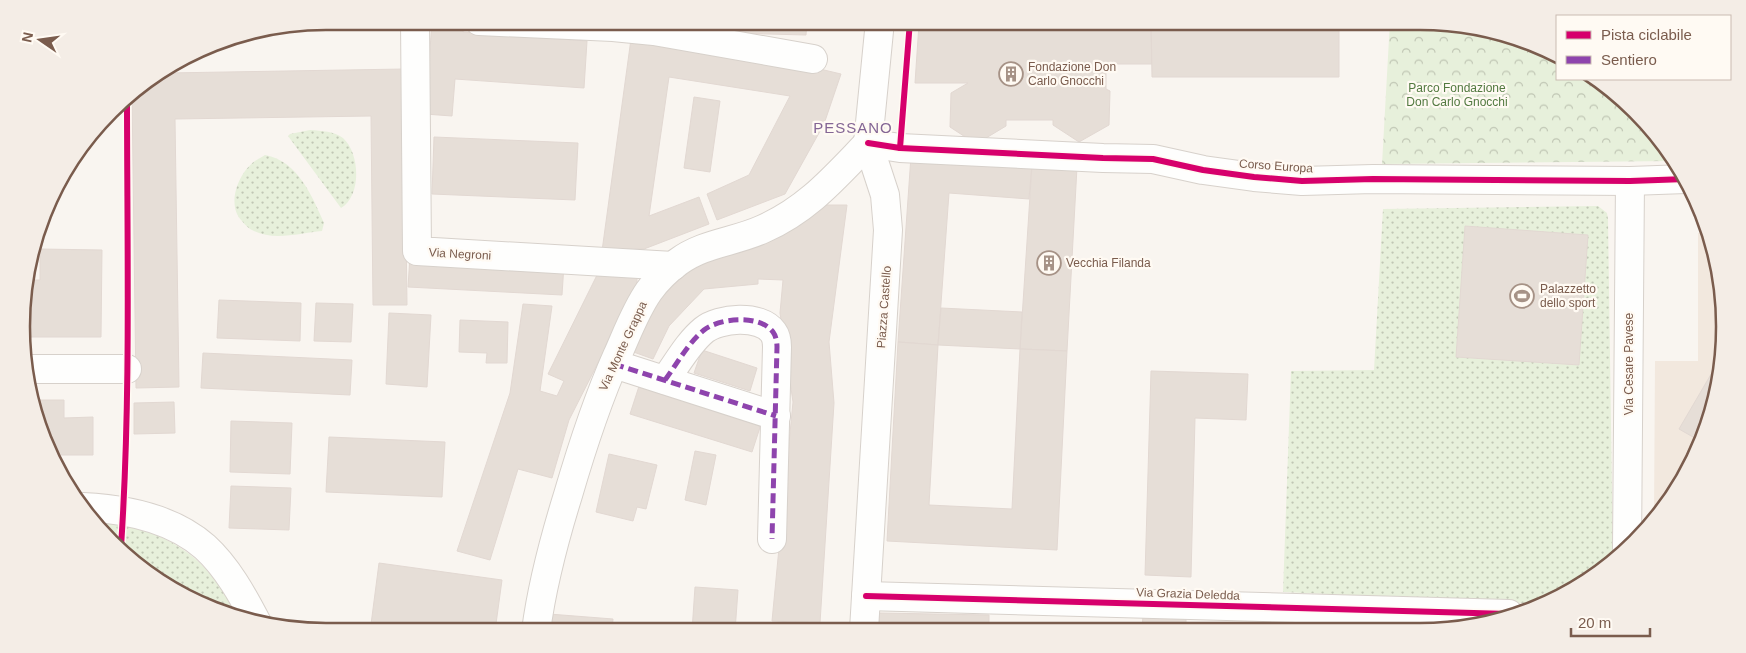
<svg xmlns="http://www.w3.org/2000/svg" width="1746" height="653" viewBox="0 0 1746 653" font-family="Arial,sans-serif">
<defs>
<pattern id="green-dots" width="8" height="8" patternUnits="userSpaceOnUse" patternTransform="scale(1.25)"><rect width="8" height="8" fill="#e7f0db"/><path d="M2 2h.1M6 6h.1" fill="none" stroke="#c0c6b4" stroke-width="1.8" stroke-linecap="round"/></pattern>
<pattern id="forest-crowns" width="20" height="18" patternUnits="userSpaceOnUse" patternTransform="scale(1.25)"><rect width="20" height="18" fill="#e7f0db"/><path d="M2 6a3 3 0 1 1 6 0M12 15a3 3 0 1 1 6 0" fill="none" stroke="#c0c6b4"/></pattern>
</defs>
<rect width="100%" height="100%" fill="#f9f5f0"/>
<polygon fill="#f2e8de" points="1698,233 1704,233 1722,287 1714,406 1684,479 1654,515 1655,361 1698,361"/>
<g fill="url(#green-dots)">
<path d="M310 130C322 131 334 131 343 138 360 153 362 196 341 208L288 136 290 134Z"/>
<path d="M265 155C298 161 312 196 324 223L322 231C301 233 274 241 254 231 249 229 245 225 242 221 226 205 238 173 255 161 258 159 262 157 265 155Z"/>
<polygon points="1598,206 1607,213 1608,219 1613,561 1554,600 1543,604 1283,592 1291,371 1374,370 1383,209"/>
<path d="M96 521C167 530 205 553 239 617L141 569Z"/>
</g>
<polygon fill="url(#forest-crowns)" points="1390,21 1420,21 1499,32 1557,61 1557,79 1594,79 1606,85 1673,161 1382,164"/>
<g fill="#e6ded7" stroke="#e2d8d2">
<polygon points="669,21 714,21 713,29"/>
<polygon points="728,21 807,21 806,35 728,33"/>
<polygon points="954,21 1151,21 1152,64 1106,64 1106,89 1110,91 1109,125 1079,142 1053,125 1053,120 1006,120 1006,126 976,144 950,127 951,93 968,83 915,83 919,24 954,23"/>
<polygon points="1151,21 1339,21 1339,77 1152,77"/>
<polygon points="432,23 463,25 463,32 587,41 584,88 455,79 452,116 425,114"/>
<polygon points="631,39 735,49 841,74 824,124 785,194 717,220 707,194 749,175 790,96 669,77 649,216 699,197 709,224 644,249 602,251"/>
<polygon points="404,69 407,305 373,305 371,116 175,119 179,387 136,388 132,93 167,73"/>
<polygon points="694,97 720,101 710,172 684,168"/>
<polygon points="434,137 578,143 575,200 432,194"/>
<polygon points="911,156 1032,165 1029,199 949,193 938,345 898,342"/>
<polygon points="1032,165 1077,167 1067,351 1020,349"/>
<polygon points="814,205 847,205 829,342 834,403 820,623 772,621 793,402 780,313 783,280 758,279 758,284 704,289 669,326 653,359 628,350 670,274"/>
<polygon points="1465,226 1588,235 1579,365 1456,357"/>
<polygon points="40,249 102,250 101,337 26,337 24,286 26,280 40,280"/>
<polygon points="410,256 564,264 562,295 408,287"/>
<polygon points="601,267 637,272 637,286 569,420 552,478 518,469 490,560 457,551 510,393 523,304 552,306 540,391 557,396 564,381 548,374"/>
<polygon points="219,300 301,303 300,341 217,338"/>
<polygon points="316,303 353,304 351,342 314,341"/>
<polygon points="941,308 1022,312 1020,349 938,345"/>
<polygon points="389,313 431,315 427,387 386,384"/>
<polygon points="460,320 508,322 507,363 486,363 487,353 459,352"/>
<polygon points="898,342 938,345 929,505 1012,509 1020,349 1067,351 1057,550 887,541"/>
<polygon points="702,350 757,368 750,391 694,373"/>
<polygon points="203,353 352,360 350,395 201,388"/>
<polygon points="1717,364 1714,406 1700,441 1679,429"/>
<polygon points="1151,371 1248,374 1246,420 1195,418 1191,577 1145,575"/>
<polygon points="642,377 764,415 752,452 630,414"/>
<polygon points="33,400 64,400 64,418 93,417 93,455 56,455"/>
<polygon points="174,402 175,433 134,434 134,403"/>
<polygon points="231,421 292,423 290,474 230,472"/>
<polygon points="329,437 445,442 442,497 326,492"/>
<polygon points="695,451 716,455 706,505 685,500"/>
<polygon points="609,454 657,465 646,509 637,507 633,521 596,512"/>
<polygon points="231,486 291,488 289,530 229,528"/>
<polygon points="379,563 502,580 495,631 445,631 418,627 417,632 370,632"/>
<polygon points="695,587 738,590 735,631 692,631"/>
<polygon points="879,613 989,615 989,630 879,630"/>
<polygon points="549,614 613,619 612,631 548,631"/>
<polygon points="1143,615 1186,617 1186,630 1142,630"/>
</g>
<g fill="none" stroke-linecap="round" stroke-linejoin="round">
<g stroke="#d7d1cb" stroke-width="30">
<g id="minor">
<polyline points="415,21 417,251 673,266"/>
<polyline points="479,21 613,27 654,31 813,59"/>
<polyline points="868,143 900,148 1103,158 1153,159 1203,170 1254,177 1302,181 1373,179 1630,181 1686,179"/>
<polyline points="614,364 776,416"/>
<polyline points="27,369 127,369"/>
<path d="M665 380C677 364 688 343 704 330 719 318 760 314 773 332 776 336 777 342 777 347L772 539"/>
<path d="M83 507C125 509 172 518 205 547 227 567 243 596 257 623"/>
<polyline points="1627,548 1630,181"/>
<polyline points="866,596 1509,614"/>
<polyline points="864,630 888,230 885,195 868,143 880,21"/>
<path d="M536 631C542 585 554 540 568 495 582 447 597 401 617 356 627 334 635 311 649 291 657 280 667 270 678 262 703 243 735 242 763 229 808 209 834 178 868 143"/>
</g>
</g>
<use href="#minor" stroke="#fefefd" stroke-width="28"/>
<g stroke="#8e44ad" stroke-width="5" stroke-dasharray="10 5" stroke-linecap="butt">
<polyline points="614,364 776,416"/>
<path d="M665 380C677 364 688 343 704 330 719 318 760 314 773 332 776 336 777 342 777 347L772 539"/>
</g>
<g stroke="#fffaf3" stroke-width="9">
<g id="cycleway">
<polyline points="868,143 900,148 1103,158 1153,159 1203,170 1254,177 1302,181 1373,179 1630,181 1686,179"/>
<polyline points="900,148 910,21"/>
<path d="M121 547C131 397 127 246 127 96"/>
<polyline points="866,596 1509,614"/>
</g>
</g>
<use href="#cycleway" stroke="#d6006c" stroke-width="6"/>
</g>
<defs>
<g id="building-ring" transform="scale(1.25)"><circle r="9.5" fill="#fffaf3" stroke="#a69286" stroke-width="1.5"/><path d="M-4-6H4V6H1V3H-1V6H-4ZM-2.5-4.3h1.7v1.8h-1.7ZM.8-4.3h1.7v1.8H.8ZM-2.5-1h1.7V.8h-1.7ZM.8-1h1.7V.8H.8Z" fill="#a69286"/></g>
<g id="stadium-ring" transform="scale(1.25)"><circle r="9.5" fill="#fffaf3" stroke="#a69286" stroke-width="1.5"/><path d="M0-5a6.5 5 0 1 0 0 10a6.5 5 0 1 0 0-10ZM-3.5-1.8h7v3.6h-7Z" fill="#a69286"/></g>
</defs>
<g fill-rule="evenodd">
<use href="#building-ring" x="1011" y="74"/>
<use href="#building-ring" x="1049" y="263"/>
<use href="#stadium-ring" x="1522" y="296"/>
</g>
<g text-anchor="middle" dominant-baseline="central" stroke-width="4.5" stroke-linejoin="round" paint-order="stroke">
<g font-size="12" fill="#7a5c4d" stroke="#fffaf3" text-anchor="start">
<text x="1028" y="67">Fondazione Don<tspan x="1028" dy="14">Carlo Gnocchi</tspan></text>
<text x="1066" y="263">Vecchia Filanda</text>
<text x="1540" y="289">Palazzetto<tspan x="1540" dy="14">dello sport</tspan></text>
</g>
<g font-size="12" fill="#537a41" stroke="#fffaf3">
<text x="1457" y="88">Parco Fondazione<tspan x="1457" dy="14">Don Carlo Gnocchi</tspan></text>
</g>
<g font-size="12" fill="#7a5c4d" stroke="#fffaf3">
<text transform="translate(1276 166) rotate(4)">Corso Europa</text>
<text transform="translate(460 254) rotate(3)">Via Negroni</text>
<text transform="translate(884 307) rotate(-86)">Piazza Castello</text>
<text transform="translate(623 346) rotate(-65)">Via Monte Grappa</text>
<text transform="translate(1629 364) rotate(-90)">Via Cesare Pavese</text>
<text transform="translate(1188 594) rotate(2)">Via Grazia Deledda</text>
</g>
<g font-size="15" letter-spacing="1" fill="#846695" stroke="#fffaf3">
<text x="853" y="127">PESSANO</text>
</g>
</g>
<path d="M0 0H1746V653H0ZM326 30H1420A296 296 0 0 1 1716 326V327A296 296 0 0 1 1420 623H326A296 296 0 0 1 30 327V326A296 296 0 0 1 326 30Z" fill="#f4ede6" fill-rule="evenodd"/>
<path fill="none" stroke="#7a5c4d" stroke-width="2.5" d="M326 30H1420A296 296 0 0 1 1716 326V327A296 296 0 0 1 1420 623H326A296 296 0 0 1 30 327V326A296 296 0 0 1 326 30Z"/>
<rect x="1556" y="15" width="175" height="65" fill="#fffaf3" stroke="#cabbb1"/>
<rect x="1566" y="31" width="25" height="8" fill="#d6006c" stroke="#cabbb1"/>
<text x="1601" y="40" font-size="15" fill="#7a5c4d">Pista ciclabile</text>
<rect x="1566" y="56" width="25" height="8" fill="#8e44ad" stroke="#cabbb1"/>
<text x="1601" y="65" font-size="15" fill="#7a5c4d">Sentiero</text>
<g transform="translate(40 40) rotate(283)" stroke="#fffaf3" stroke-width="4" paint-order="stroke">
<path d="M0-4L9 19L0 12L-9 19Z" fill="#7a5c4d"/>
<text y="-8" font-size="14" font-weight="bold" text-anchor="middle" fill="#7a5c4d">N</text>
</g>
<path d="M1571 628v8h79v-8" fill="none" stroke="#7a5c4d" stroke-width="2.5"/>
<text x="1578" y="628" font-size="15" fill="#7a5c4d" stroke="#fffaf3" stroke-width="4" paint-order="stroke">20 m</text>
</svg>
